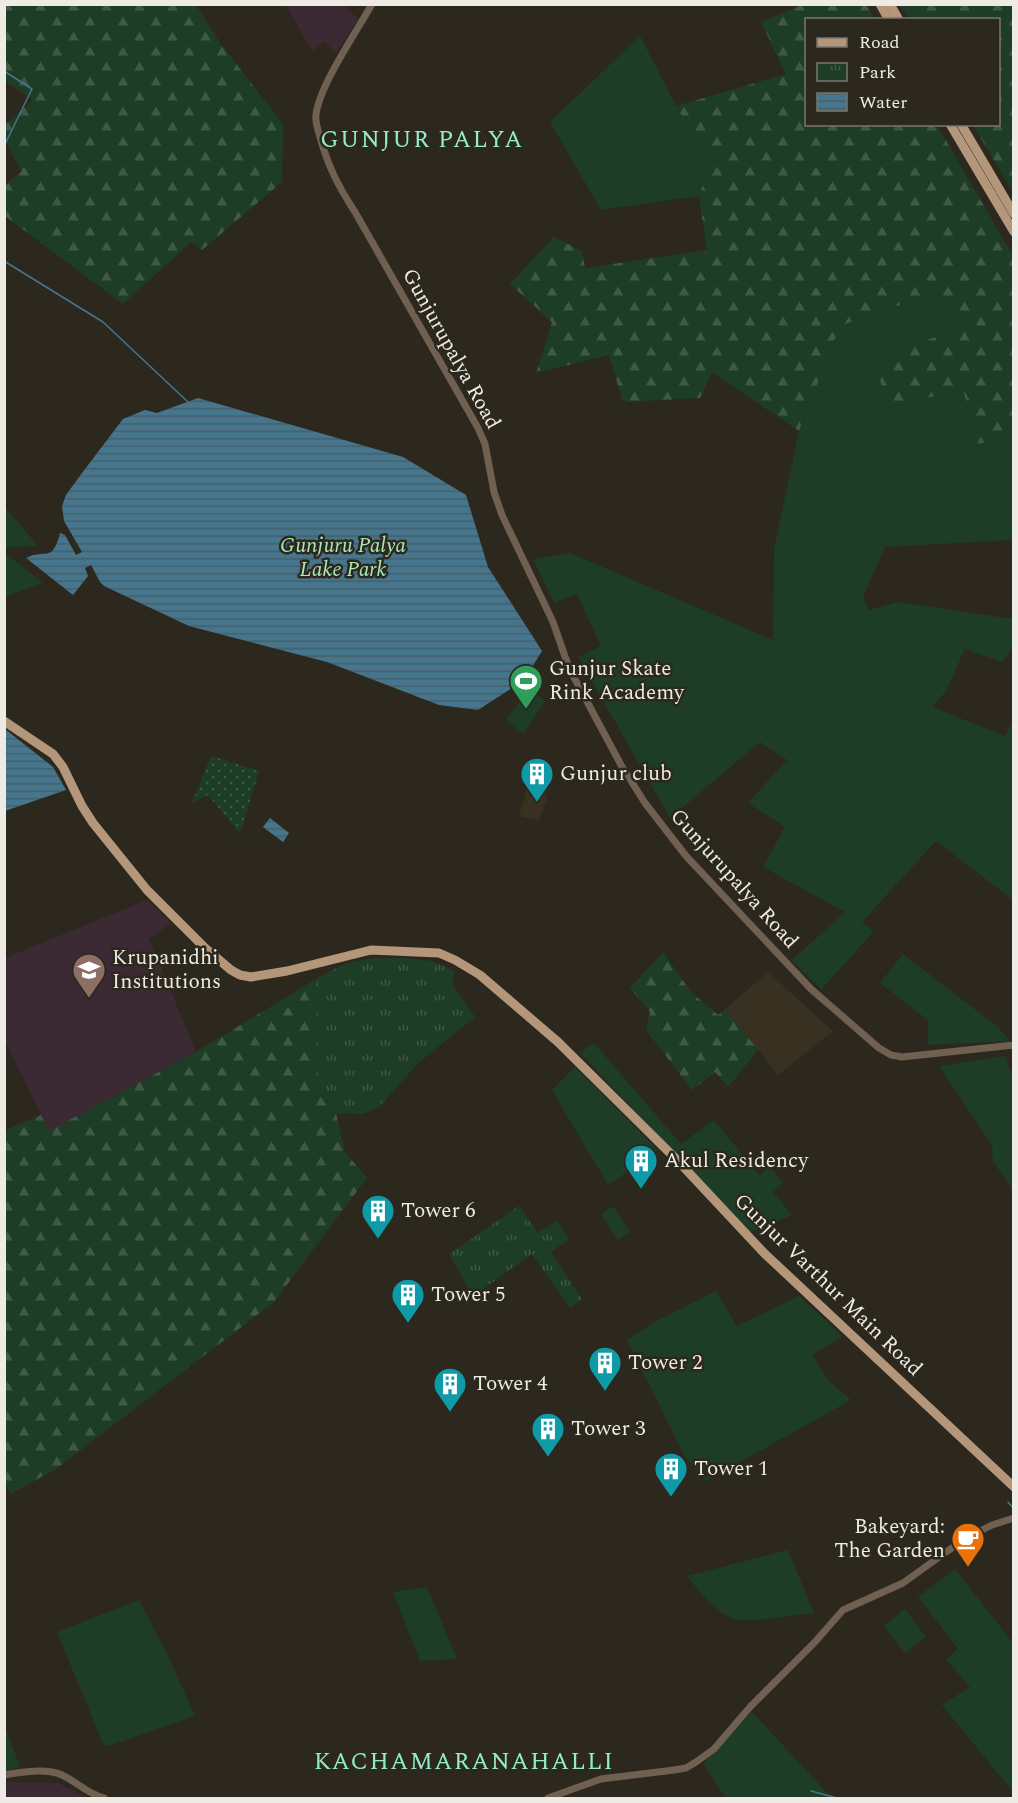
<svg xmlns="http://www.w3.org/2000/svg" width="1018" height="1803" viewBox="0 0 1018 1803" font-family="Spectral,serif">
<defs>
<pattern id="forest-firs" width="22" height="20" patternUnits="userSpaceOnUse" patternTransform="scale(1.5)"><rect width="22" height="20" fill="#1d3d27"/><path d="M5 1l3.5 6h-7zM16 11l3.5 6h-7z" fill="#3e5946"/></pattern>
<pattern id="park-tufts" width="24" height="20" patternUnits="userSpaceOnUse" patternTransform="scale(1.5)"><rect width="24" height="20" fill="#1d3d27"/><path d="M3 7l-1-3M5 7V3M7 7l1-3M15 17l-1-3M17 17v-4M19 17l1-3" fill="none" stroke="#3e5946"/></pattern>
<pattern id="garden-dots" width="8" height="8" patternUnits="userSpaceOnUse" patternTransform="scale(1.5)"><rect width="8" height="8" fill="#1d3d27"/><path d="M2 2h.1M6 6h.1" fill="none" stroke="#3e5946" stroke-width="1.8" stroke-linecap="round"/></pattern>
<pattern id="water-rules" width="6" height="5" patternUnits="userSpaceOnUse" patternTransform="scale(1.5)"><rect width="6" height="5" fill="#46768d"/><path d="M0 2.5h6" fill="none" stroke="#465e68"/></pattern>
</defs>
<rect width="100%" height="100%" fill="#2d281e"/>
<g fill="#383021">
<polygon points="529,782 546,790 547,800 539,821 519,816"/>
<polygon points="768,972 833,1031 778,1075 725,1009"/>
</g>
<g fill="#3b2a34">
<polygon points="286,5 344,5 358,19 336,53 324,41 312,51"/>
<polygon points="147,900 171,923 149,939 196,1052 49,1132 5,1040 5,958"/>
<polygon points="6,1782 58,1783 88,1798 5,1798 5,1783"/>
</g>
<g fill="#1d3d27">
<polygon points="640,36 676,106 710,163 699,196 601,210 550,122"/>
<polygon points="939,292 967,325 875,360 887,408 964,389 978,444 1013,436 1013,540 885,547 863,597 869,610 898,602 1013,619 1013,647 1002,662 965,649 946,691 932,707 1005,736 1013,721 1013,900 936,841 862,922 874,931 821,990 792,960 845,912 763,867 785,827 748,803 787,760 760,742 670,818 578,657 601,646 577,594 554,603 533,559 570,553 773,640 774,550 799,431 840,326"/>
<polygon points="5,507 38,546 5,547"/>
<polygon points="5,553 43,583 5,597"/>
<polygon points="530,688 545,701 523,734 506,720"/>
<polygon points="903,954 999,1028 1010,1041 928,1045 928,1020 880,983"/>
<polygon points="594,1043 681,1144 714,1120 760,1176 769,1164 783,1183 773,1192 792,1215 750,1232 580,1053"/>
<polygon points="1005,1056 1013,1078 1013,1190 992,1160 993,1150 990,1142 939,1066"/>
<polygon points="575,1067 658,1150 608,1185 552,1090"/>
<polygon points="613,1206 630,1232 618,1240 601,1214"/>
<polygon points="716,1291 737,1326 799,1296 843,1336 812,1355 829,1381 851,1400 706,1481 685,1457 627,1340 651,1324"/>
<path d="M788 1550 814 1613C798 1615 743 1624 731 1618 713 1609 699 1591 687 1576Z"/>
<polygon points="955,1569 1013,1643 1013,1792 942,1705 970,1687 946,1659 958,1649 918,1597"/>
<polygon points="427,1587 457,1659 420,1661 393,1592"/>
<polygon points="139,1600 169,1658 195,1716 112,1745 104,1746 57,1632"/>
<polygon points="905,1609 926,1637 905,1653 884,1626"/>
<polygon points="752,1712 832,1798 726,1798 703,1764"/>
<polygon points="4,1724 20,1767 5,1771 4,1771"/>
</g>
<g fill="url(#forest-firs)">
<polygon points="5,4 196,5 220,43 283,124 282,182 202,250 191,242 123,304 5,216 5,186 21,171 5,141 5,125 33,100 5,81"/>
<polygon points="805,4 866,5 875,19 806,20 806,124 937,125 1013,256 1013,436 978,444 963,389 887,408 875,360 966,325 938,292 840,326 799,431 712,372 700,398 623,402 609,355 536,373 552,322 510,284 554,237 582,251 585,268 707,250 699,196 710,163 676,106 786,74 761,22"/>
<polygon points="900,5 1013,5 1013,192 973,125 998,124 998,20 909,19"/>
<polygon points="663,952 691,992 718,1015 726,1009 758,1050 728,1087 715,1072 692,1090 646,1030 650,1012 630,988"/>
<polygon points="318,978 318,1093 336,1113 345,1152 367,1178 274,1302 56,1469 10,1494 4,1481 4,1131 41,1115 49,1131 196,1052"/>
</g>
<g fill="url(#park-tufts)">
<path d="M402 958 432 961 455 971 452 984 475 1017 417 1064 379 1107 363 1114 336 1113 318 1093V978C351 958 364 958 402 958Z"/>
<polygon points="519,1206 538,1233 557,1221 569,1239 551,1252 582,1299 570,1308 532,1254 473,1296 449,1254"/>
</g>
<polygon fill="url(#garden-dots)" points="211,756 259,771 240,834 208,795 192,803"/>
<g fill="url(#water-rules)">
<path d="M198 398 403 457 466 495 488 567 542 651 524 680 478 710 439 705 327 662 189 626 104 586 100 582 91 565 85 568 88 576 73 595 26 558C46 548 52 564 60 533L65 535 76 555 82 552 64 521 62 506 66 495 82 473 123 419 145 410 157 413Z"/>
<polygon points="5,729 53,767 66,790 5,811"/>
<polygon points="270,818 289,833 283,842 263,827"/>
</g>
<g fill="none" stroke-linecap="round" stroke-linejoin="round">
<g stroke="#46768d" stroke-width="1.5">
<polyline points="4,71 32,89 4,146"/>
<polyline points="4,261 103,322 188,402"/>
<polyline points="1008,1502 1014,1509"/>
<polyline points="811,1791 837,1798"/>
</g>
<g stroke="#6f6052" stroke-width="7">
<path d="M372 4C357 31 319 86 316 115 315 122 318 130 320 137 328 166 338 186 355 212L478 428 485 444 494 492 502 515 553 622 569 668 621 765 645 803 686 856 811 989 879 1048 891 1055 902 1057 1014 1045"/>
<path d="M4 1775C21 1772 46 1768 62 1775 77 1782 88 1794 104 1798"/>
<polyline points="548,1798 601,1779 674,1770 686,1768 696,1762 714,1749 750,1707 815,1642 843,1610 903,1583 963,1540 992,1525 1014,1518"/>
</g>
<g stroke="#b4967a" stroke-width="9">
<polyline points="880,4 889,20"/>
<polyline points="890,4 899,20"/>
<polyline points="950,124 1014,232"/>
<polyline points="961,124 1014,214"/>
<polyline points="4,721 53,754 63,767 82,806 93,823 147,890 205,948 231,970 240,975 251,977 287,971 371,950 439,953 455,960 480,975 558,1042 676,1159 764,1253 1014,1487"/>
</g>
</g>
<defs>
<g id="stadium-pin" transform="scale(1.725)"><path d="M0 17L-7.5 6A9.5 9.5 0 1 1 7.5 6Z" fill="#2e9e5b" stroke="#2d281e"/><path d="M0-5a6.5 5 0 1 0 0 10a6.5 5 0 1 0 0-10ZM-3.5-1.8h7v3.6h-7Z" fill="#fff"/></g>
<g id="building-pin" transform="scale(1.725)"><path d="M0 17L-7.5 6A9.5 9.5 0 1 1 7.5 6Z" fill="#0f9aa8" stroke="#2d281e"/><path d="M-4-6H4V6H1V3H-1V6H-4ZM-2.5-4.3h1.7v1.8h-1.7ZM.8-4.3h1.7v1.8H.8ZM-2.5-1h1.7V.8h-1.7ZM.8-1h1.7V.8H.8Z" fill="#fff"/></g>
<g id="university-pin" transform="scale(1.725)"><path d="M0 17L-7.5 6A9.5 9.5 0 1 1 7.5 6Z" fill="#8d6e63" stroke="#2d281e"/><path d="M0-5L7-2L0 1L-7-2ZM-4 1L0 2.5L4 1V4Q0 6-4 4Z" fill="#fff"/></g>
<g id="cafe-pin" transform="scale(1.725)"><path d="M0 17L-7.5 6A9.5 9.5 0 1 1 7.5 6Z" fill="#e8710a" stroke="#2d281e"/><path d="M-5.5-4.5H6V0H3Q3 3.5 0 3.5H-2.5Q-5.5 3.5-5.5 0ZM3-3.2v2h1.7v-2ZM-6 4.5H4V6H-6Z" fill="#fff"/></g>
</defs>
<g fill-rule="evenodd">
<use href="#stadium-pin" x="526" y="681"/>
<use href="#building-pin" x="537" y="774"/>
<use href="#university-pin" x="89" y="970"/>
<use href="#building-pin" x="641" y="1161"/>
<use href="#building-pin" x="378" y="1211"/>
<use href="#building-pin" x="408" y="1295"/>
<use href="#building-pin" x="605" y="1363"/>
<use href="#building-pin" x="450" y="1384"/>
<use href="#building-pin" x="548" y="1429"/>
<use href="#building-pin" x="671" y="1469"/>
<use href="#cafe-pin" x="968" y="1539"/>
</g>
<g text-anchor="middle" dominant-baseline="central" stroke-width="5" stroke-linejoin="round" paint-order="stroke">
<g font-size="21" fill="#eeebe4" stroke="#2d281e">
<text transform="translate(451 349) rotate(61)">Gunjurupalya Road</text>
<text transform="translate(734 879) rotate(48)">Gunjurupalya Road</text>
<text transform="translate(828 1285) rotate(44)">Gunjur Varthur Main Road</text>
</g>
<g font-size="21" font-style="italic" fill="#a8e8b8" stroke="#2d281e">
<text x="343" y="546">Gunjuru Palya<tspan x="343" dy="24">Lake Park</tspan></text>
</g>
<g font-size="21" fill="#eeebe4" stroke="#2d281e" text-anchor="start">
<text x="549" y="669">Gunjur Skate<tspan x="549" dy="24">Rink Academy</tspan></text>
<text x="560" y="774">Gunjur club</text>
<text x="112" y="958">Krupanidhi<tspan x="112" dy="24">Institutions</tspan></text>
<text x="664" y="1161">Akul Residency</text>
<text x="401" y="1211">Tower 6</text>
<text x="431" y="1295">Tower 5</text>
<text x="628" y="1363">Tower 2</text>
<text x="473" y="1384">Tower 4</text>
<text x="571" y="1429">Tower 3</text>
<text x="694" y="1469">Tower 1</text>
<text x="945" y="1527" text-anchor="end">Bakeyard:<tspan x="945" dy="24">The Garden</tspan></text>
</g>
<g font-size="24" letter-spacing="1.5" fill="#92edcb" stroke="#2d281e">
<text x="422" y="140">GUNJUR PALYA</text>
<text x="464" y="1762">KACHAMARANAHALLI</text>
</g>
</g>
<rect width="1018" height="1803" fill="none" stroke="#eeebe4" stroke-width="12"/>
<rect x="805" y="18" width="195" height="108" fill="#2d281e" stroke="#7a766d" stroke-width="1.5"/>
<rect x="817" y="38" width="30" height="9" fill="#b4967a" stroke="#7a766d" stroke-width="1.5"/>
<text x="859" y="48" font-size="18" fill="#eeebe4">Road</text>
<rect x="817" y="63" width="30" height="18" fill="url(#park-tufts)" stroke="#7a766d" stroke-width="1.5"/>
<text x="859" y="78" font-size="18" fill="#eeebe4">Park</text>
<rect x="817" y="93" width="30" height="18" fill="url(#water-rules)" stroke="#7a766d" stroke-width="1.5"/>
<text x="859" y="108" font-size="18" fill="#eeebe4">Water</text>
</svg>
